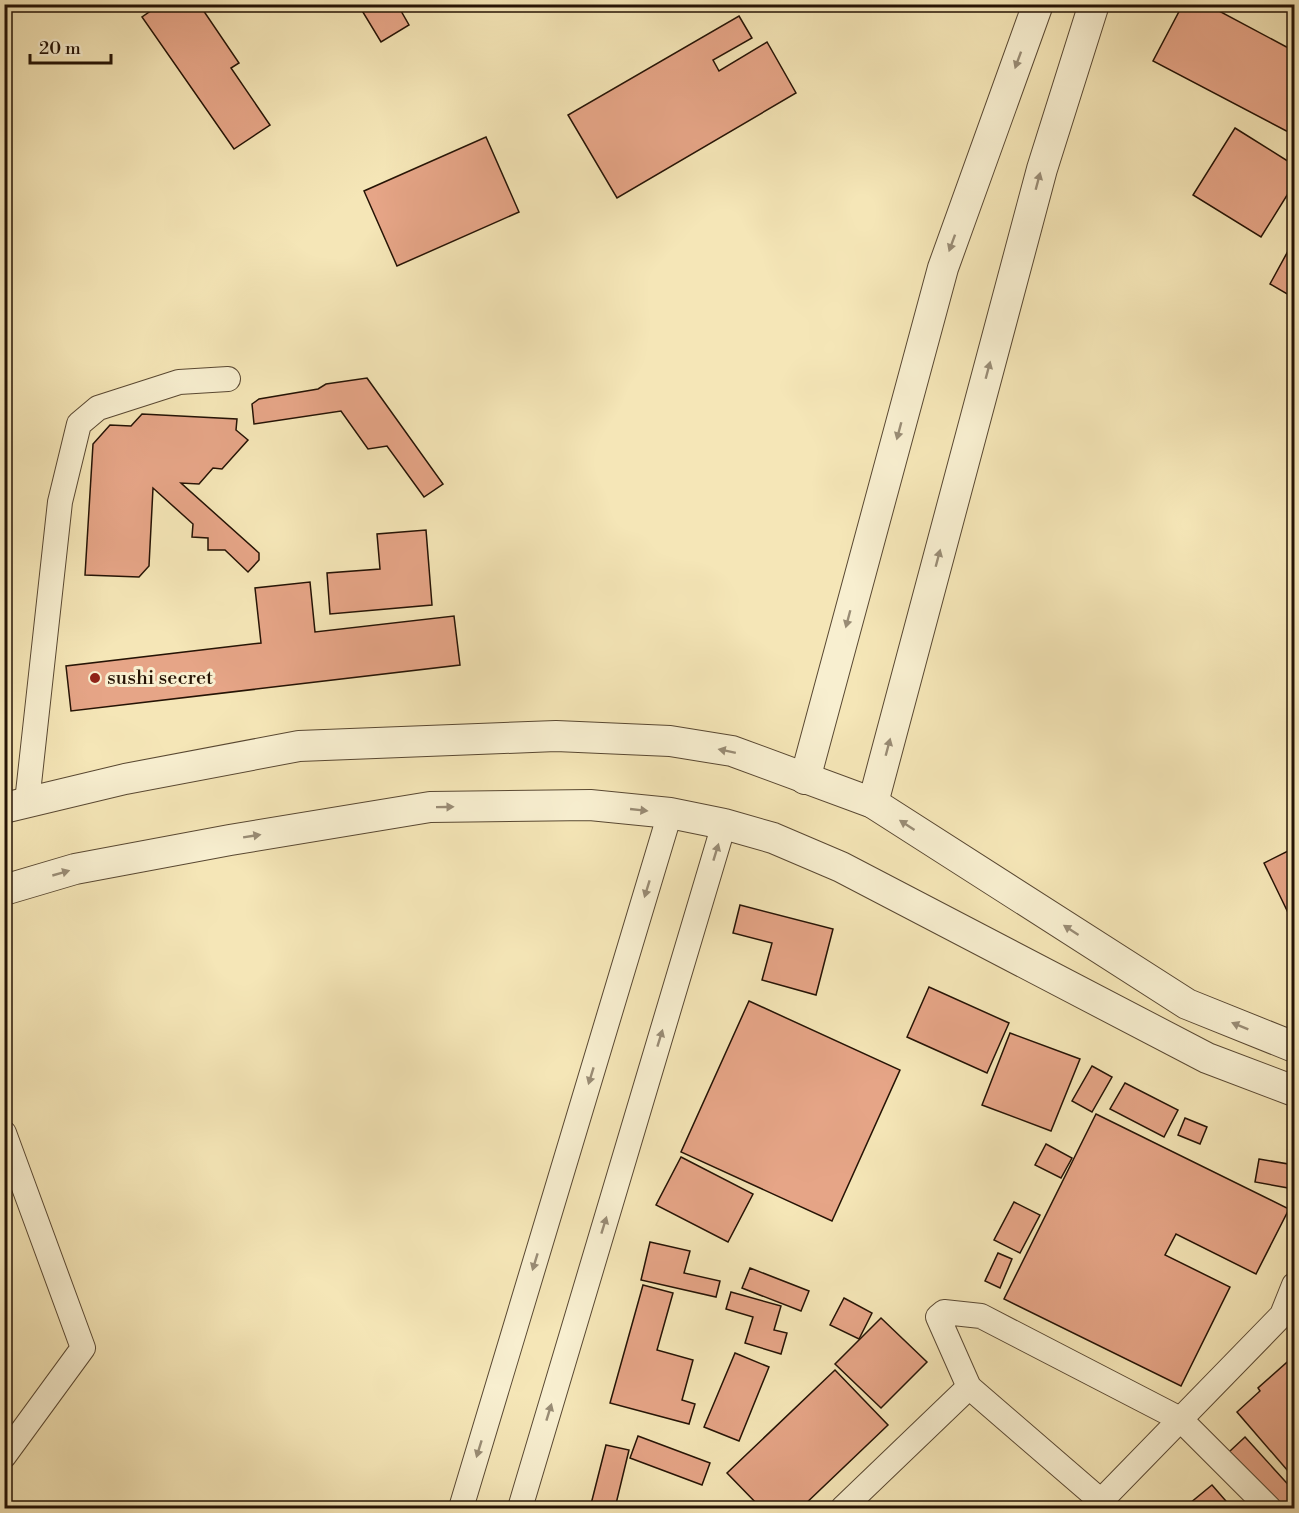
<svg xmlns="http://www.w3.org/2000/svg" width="1299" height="1513" viewBox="0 0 1299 1513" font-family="'Libre Bodoni',serif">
<rect width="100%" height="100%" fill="#f5e6b7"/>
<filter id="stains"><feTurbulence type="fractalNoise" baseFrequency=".00333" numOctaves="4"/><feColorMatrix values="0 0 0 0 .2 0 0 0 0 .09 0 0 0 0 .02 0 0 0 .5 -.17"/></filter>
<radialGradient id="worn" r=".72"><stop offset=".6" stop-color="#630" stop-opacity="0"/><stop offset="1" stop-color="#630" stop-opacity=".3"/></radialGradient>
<g fill="#e6a587" stroke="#251305" stroke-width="1.5">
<polygon points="161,4 199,4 239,63 231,68 270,125 234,149 142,17"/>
<polygon points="358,4 397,4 409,25 381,42"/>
<polygon points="1183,4 1206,4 1294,51 1294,135 1153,61"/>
<polygon points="739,16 752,38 713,60 719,71 767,42 796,93 617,198 568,115"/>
<polygon points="1235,128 1294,165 1294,184 1261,237 1193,195"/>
<polygon points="486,137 519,212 397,266 364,191"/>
<polygon points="1294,240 1294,298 1270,284"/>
<polygon points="367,378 443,484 424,497 387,446 368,449 341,411 254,424 252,404 259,399 318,389 326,384"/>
<polygon points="142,414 237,419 236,430 248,440 222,469 213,468 199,484 181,483 259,553 259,560 248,572 225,550 208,550 208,538 192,537 193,524 153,488 149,566 139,577 85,575 93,444 110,425 131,426"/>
<polygon points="426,530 432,605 330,614 327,573 380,569 377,534"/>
<polygon points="310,582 315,632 454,616 460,665 71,711 66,666 261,643 255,588"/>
<polygon points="1294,848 1294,925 1264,863"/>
<polygon points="740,905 833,929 816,995 762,980 772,943 733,933"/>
<polygon points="929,987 1009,1023 987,1073 907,1037"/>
<polygon points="749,1001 900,1070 832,1221 681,1152"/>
<polygon points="1010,1033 1080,1059 1051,1131 982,1105"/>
<polygon points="1092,1066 1112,1077 1092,1112 1072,1101"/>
<polygon points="1125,1083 1178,1110 1164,1137 1110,1109"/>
<polygon points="1096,1114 1289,1209 1256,1274 1176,1234 1165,1255 1230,1287 1181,1386 1004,1299"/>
<polygon points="1185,1118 1207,1127 1200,1144 1178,1135"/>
<polygon points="1046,1144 1072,1158 1061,1178 1035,1165"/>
<polygon points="681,1157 753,1194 728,1242 656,1205"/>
<polygon points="1259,1159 1294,1165 1294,1189 1255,1182"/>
<polygon points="1014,1202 1040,1215 1020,1253 994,1240"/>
<polygon points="650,1242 690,1251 684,1273 720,1281 716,1297 641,1280"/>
<polygon points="998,1253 1012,1259 1000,1288 985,1281"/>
<polygon points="750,1268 809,1291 801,1311 742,1288"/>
<polygon points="643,1285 673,1293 657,1350 693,1360 682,1400 695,1404 689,1424 610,1403"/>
<polygon points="731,1292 781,1306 774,1330 787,1333 781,1354 745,1343 753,1317 726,1309"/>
<polygon points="844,1298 872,1313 859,1339 830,1325"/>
<polygon points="881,1318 927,1362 881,1408 835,1364"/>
<polygon points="735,1353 769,1367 739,1441 704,1427"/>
<polygon points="1294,1356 1294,1478 1237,1412 1260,1391 1258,1388"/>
<polygon points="835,1370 888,1425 801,1508 761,1508 727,1473"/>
<polygon points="638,1436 710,1463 702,1485 630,1458"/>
<polygon points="1245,1437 1294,1491 1294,1505 1291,1508 1280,1508 1229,1452"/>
<polygon points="606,1445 629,1450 615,1508 590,1508"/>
<polygon points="1212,1485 1232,1508 1184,1508"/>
</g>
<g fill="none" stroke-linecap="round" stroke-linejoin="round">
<g stroke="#594832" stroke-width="26">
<g id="minor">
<polyline points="27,802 60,502 79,424 98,408 179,382 228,379"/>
<polyline points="4,1133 83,1348 4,1456"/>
<polyline points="1101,1501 969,1387 938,1317 944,1312 981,1316 1180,1419 1269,1508"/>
<polyline points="461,1508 670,813"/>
<polyline points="520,1508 724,824"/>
<polyline points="843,1508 969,1387"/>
<polyline points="1094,1508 1282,1315 1294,1285"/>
</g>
</g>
<g stroke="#594832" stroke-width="32">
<g id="tertiary">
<polyline points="805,779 943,268 1038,4"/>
<polyline points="873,803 1042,169 1094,4"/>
<polyline points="4,808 125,779 299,746 556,736 670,741 732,751 873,803 1187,1004 1294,1047"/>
<polyline points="4,890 75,869 230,840 430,807 590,805 670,813 724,824 773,838 841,867 1207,1058 1294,1091"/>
</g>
</g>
<use href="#minor" stroke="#f8efd0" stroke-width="24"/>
<use href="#tertiary" stroke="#f8efd0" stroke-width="30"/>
</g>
<defs><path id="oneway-solid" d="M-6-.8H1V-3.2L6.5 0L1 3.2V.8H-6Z" transform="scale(1.5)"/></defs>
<g fill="#998c75">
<use href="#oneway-solid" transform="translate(1018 60) rotate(110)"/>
<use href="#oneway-solid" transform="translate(1038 181) rotate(-75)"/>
<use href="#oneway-solid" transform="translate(952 243) rotate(110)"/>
<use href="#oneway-solid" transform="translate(988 370) rotate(-75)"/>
<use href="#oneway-solid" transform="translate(899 431) rotate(105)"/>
<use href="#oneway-solid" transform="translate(938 558) rotate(-75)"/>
<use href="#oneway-solid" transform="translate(848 619) rotate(105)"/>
<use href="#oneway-solid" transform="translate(888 747) rotate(-75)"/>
<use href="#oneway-solid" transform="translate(727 751) rotate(-168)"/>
<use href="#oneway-solid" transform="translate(445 807) rotate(-1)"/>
<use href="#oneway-solid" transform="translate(639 810) rotate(6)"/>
<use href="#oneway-solid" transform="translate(907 825) rotate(-147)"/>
<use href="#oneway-solid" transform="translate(252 836) rotate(-9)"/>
<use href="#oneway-solid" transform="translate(716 852) rotate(-73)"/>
<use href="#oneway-solid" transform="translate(61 873) rotate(-16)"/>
<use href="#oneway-solid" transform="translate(647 889) rotate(107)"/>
<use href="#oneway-solid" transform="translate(1071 930) rotate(-147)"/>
<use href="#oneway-solid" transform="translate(1240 1026) rotate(-158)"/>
<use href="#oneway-solid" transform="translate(660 1038) rotate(-73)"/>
<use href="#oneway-solid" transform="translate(591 1076) rotate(107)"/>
<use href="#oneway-solid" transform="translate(604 1225) rotate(-73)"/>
<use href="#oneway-solid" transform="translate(535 1262) rotate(107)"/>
<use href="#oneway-solid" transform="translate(549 1412) rotate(-73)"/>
<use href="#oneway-solid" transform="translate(479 1449) rotate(107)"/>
</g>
<circle fill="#8f2418" stroke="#f8efd0" stroke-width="2" cx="95" cy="678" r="6"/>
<g text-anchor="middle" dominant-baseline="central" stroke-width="6" stroke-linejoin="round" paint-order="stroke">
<g font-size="20" fill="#251305" stroke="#f8efd0" text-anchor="start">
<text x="107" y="678">sushi secret</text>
</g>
</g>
<rect width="1299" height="1513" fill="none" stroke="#f5e6b7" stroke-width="24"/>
<rect x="6" y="6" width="1287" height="1501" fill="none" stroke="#251305" stroke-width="3"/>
<rect x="12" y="12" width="1275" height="1489" fill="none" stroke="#251305" stroke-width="1.5"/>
<path d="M30 54v9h81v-9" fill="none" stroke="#251305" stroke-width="3"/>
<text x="39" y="54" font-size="18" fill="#251305" stroke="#f8efd0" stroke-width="4.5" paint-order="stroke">20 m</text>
<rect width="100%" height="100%" filter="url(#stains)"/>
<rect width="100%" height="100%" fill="url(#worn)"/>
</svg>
